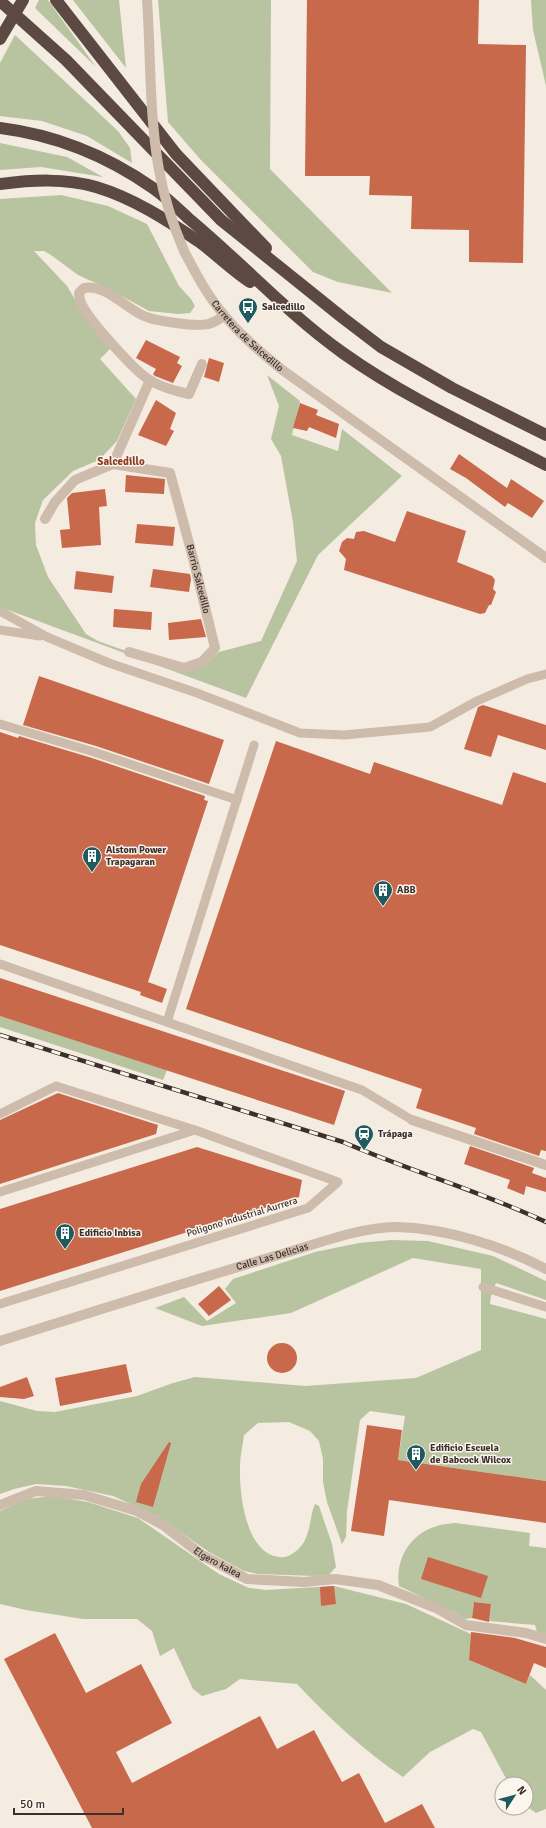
<svg xmlns="http://www.w3.org/2000/svg" width="546" height="1828" viewBox="0 0 546 1828" font-family="Signika,sans-serif">
<rect width="100%" height="100%" fill="#f4ebe1"/>
<g fill="#b8c4a0">
<polygon points="39,0 48,0 96,67 35,8"/>
<polygon points="73,0 119,0 126,68"/>
<polygon points="158,0 271,0 270,169 392,293 338,282 313,272 200,159 168,122"/>
<polygon points="531,0 546,0 546,86 533,30"/>
<polygon points="15,35 118,131 130,148 132,163 87,136 42,121 0,116 0,63"/>
<polygon points="0,143 67,157 103,177 41,167 0,170"/>
<polygon points="61,195 108,206 147,224 179,286 191,299 195,306 190,313 178,314 149,311 109,289 78,275 51,255 44,251 34,251 67,286 82,311 113,346 100,359 136,399 117,441 99,460 73,471 43,500 35,523 36,545 48,577 86,634 98,641 185,672 204,666 219,652 261,641 297,561 293,522 281,456 271,439 279,406 267,375 300,401 292,435 338,451 342,429 402,476 318,555 246,698 0,607 0,199"/>
<polygon points="0,1016 167,1070 163,1080 0,1027"/>
<path d="M391 1240 428 1241 493 1256 546 1281V1300L496 1283 491 1296 490 1304 546 1319V1481L398 1460 405 1416 370 1411 360 1420 347 1511 346 1537 342 1544 327 1502 323 1482V1459L319 1441 310 1431 289 1422 258 1423 244 1435C243 1445 240 1455 240 1465 239 1492 245 1553 279 1557 289 1559 299 1550 304 1542 311 1529 310 1515 315 1504L319 1506 332 1544 336 1567 329 1575 314 1576 258 1574 244 1571 209 1552 157 1516 113 1496 66 1486 36 1484 14 1489 0 1494V1401L37 1411 55 1412 137 1396 173 1383 195 1377 305 1386 416 1378 481 1350V1269L413 1258 291 1313 202 1326 155 1308 184 1297 207 1321 236 1303 225 1289 233 1279 315 1252 359 1243Z"/>
<path d="M52 1496 88 1502 138 1518 219 1574 249 1588 266 1590 334 1586 406 1604 471 1634 469 1660 526 1684 530 1675 546 1690V1809L536 1813 526 1806V1784H509L481 1732 473 1729 430 1752 403 1777C364 1751 329 1718 297 1684L240 1679 226 1689 202 1696 193 1689 174 1648 160 1656 152 1631 137 1619H83L26 1610 0 1604V1511L27 1499Z"/>
<path d="M455 1523 530 1533 529 1546 546 1548V1634L537 1632 535 1625 489 1621 491 1604 474 1602 472 1618 465 1619 453 1612 399 1586C395 1559 410 1534 437 1526 442 1524 449 1524 455 1523Z"/>
</g>
<g fill="#c8694b">
<polygon points="307,0 479,0 478,44 526,45 523,263 469,262 469,230 411,229 412,196 369,195 370,176 305,176"/>
<polygon points="146,340 180,357 177,363 182,366 173,383 155,376 153,374 156,369 136,358"/>
<polygon points="209,358 224,363 219,382 204,377"/>
<polygon points="156,400 176,413 170,429 174,431 166,446 138,435"/>
<polygon points="300,403 318,410 316,415 339,424 336,438 309,427 307,431 293,428"/>
<polygon points="459,454 507,488 511,479 544,501 532,518 508,503 505,507 466,478 450,469"/>
<polygon points="126,475 165,479 164,494 125,492"/>
<polygon points="105,489 107,506 99,507 101,545 62,548 60,530 70,529 67,498 72,493"/>
<polygon points="407,511 466,531 457,562 492,576 495,580 493,589 496,592 491,605 489,605 485,613 480,614 344,570 346,559 339,551 342,542 347,538 354,539 356,532 364,531 395,542"/>
<polygon points="137,524 175,527 173,546 135,543"/>
<polygon points="153,569 190,574 191,579 189,592 150,587"/>
<polygon points="76,571 114,576 112,593 74,589"/>
<polygon points="114,609 152,612 151,630 113,627"/>
<polygon points="201,619 206,637 169,640 168,623"/>
<polygon points="39,676 224,740 209,784 96,746 23,725"/>
<polygon points="483,705 546,725 546,750 498,735 491,757 464,749 478,707"/>
<polygon points="0,732 18,738 19,736 92,758 205,796 204,800 208,801 148,982 167,989 162,1003 140,995 141,992 0,945"/>
<polygon points="276,741 370,774 374,762 502,805 513,772 546,783 546,1151 541,1150 539,1156 474,1134 476,1128 416,1108 422,1089 186,1009"/>
<polygon points="0,978 345,1091 334,1125 0,1016"/>
<polygon points="58,1093 158,1125 156,1134 0,1184 0,1120"/>
<polygon points="470,1146 534,1168 532,1173 546,1178 546,1192 526,1186 524,1195 507,1188 510,1180 464,1164"/>
<polygon points="197,1147 302,1180 299,1197 0,1291 0,1209"/>
<polygon points="219,1286 231,1300 209,1316 198,1304"/>
<circle cx="282" cy="1358" r="15"/>
<polygon points="126,1364 132,1392 60,1406 55,1378"/>
<polygon points="27,1377 34,1396 24,1399 0,1397 0,1387"/>
<polygon points="367,1425 402,1430 398,1460 546,1481 546,1523 389,1500 384,1536 351,1531"/>
<polygon points="169,1442 171,1443 153,1507 136,1502 141,1484"/>
<polygon points="428,1557 488,1576 481,1598 421,1579"/>
<polygon points="334,1586 336,1604 321,1606 320,1587"/>
<polygon points="474,1602 491,1604 489,1622 472,1618"/>
<polygon points="471,1632 515,1638 546,1647 546,1668 534,1663 526,1684 469,1660"/>
<polygon points="55,1633 86,1693 141,1664 172,1723 116,1752 132,1783 260,1716 277,1749 314,1730 342,1782 359,1773 385,1823 422,1804 435,1828 92,1828 4,1659"/>
</g>
<g fill="none" stroke-linecap="round" stroke-linejoin="round">
<g stroke="#cdbbac" stroke-width="9">
<polyline points="0,611 47,637 109,663 197,693 300,733 344,735 430,727 477,701 527,679 546,674"/>
<polyline points="0,630 40,636"/>
<polyline points="0,724 94,752 237,800"/>
<polyline points="0,964 362,1090 412,1120"/>
<polyline points="167,1022 254,745"/>
<polyline points="0,1114 56,1086 195,1130"/>
<polyline points="0,1192 195,1130 338,1182 308,1208 0,1304"/>
<polyline points="483,1287 546,1307"/>
</g>
<g stroke="#cdbbac" stroke-width="10">
<path d="M202 364 189 394C175 391 163 388 151 381 135 372 90 321 82 305 80 301 79 297 79 293L84 288C106 284 125 308 144 316 155 321 196 327 208 324 214 323 219 319 224 316"/>
<polyline points="113,464 150,380"/>
<path id="s1" d="M45 519 55 502 75 480 113 464 170 473 193 558 215 648 202 662 184 668 129 652"/>
<polyline points="412,1120 546,1165"/>
<path id="s2" d="M0 1505 36 1491 84 1495 137 1511 163 1525 202 1555 247 1579 304 1582 335 1579 378 1585 436 1608 466 1625 526 1633 546 1639"/>
</g>
<g stroke="#cdbbac" stroke-width="10">
<path id="s3" d="M184 251C196 274 208 297 225 316 241 336 261 352 281 369L546 558"/>
<path id="s4" d="M0 1341C92 1312 183 1283 275 1256 311 1246 359 1227 396 1227 446 1228 502 1246 546 1269"/>
</g>
<g stroke="#5c4a42" stroke-width="12">
<polyline points="56,0 176,154 266,248"/>
<polyline points="0,1 66,60 221,220 343,318 381,347 452,388 546,435"/>
<path d="M0 128C56 135 107 156 153 188 166 197 177 208 188 218 241 262 287 313 343 353 406 398 478 430 546 465"/>
<path d="M0 184C32 180 65 178 96 187 133 198 167 220 198 241 216 254 232 270 250 282"/>
</g>
<g stroke="#3b302b" stroke-width="4.5">
<path id="rail" d="M0 1035 343 1142C410 1171 480 1191 546 1222"/>
</g>
<use href="#rail" stroke="#fbf5ee" stroke-width="3" stroke-dasharray="9" stroke-linecap="butt"/>
<path stroke="#cdbbac" stroke-width="10" d="M147 0C151 56 149 114 159 170 164 198 173 225 184 251"/>
<polyline stroke="#5c4a42" stroke-width="12" points="0,39 23,0"/>
</g>
<defs>
<g id="bus-pin" transform="scale(1)"><path d="M0 17L-7.5 6A9.5 9.5 0 1 1 7.5 6Z" fill="#1f5a5e" stroke="#fbf5ee"/><path d="M-5-6H5V4H4V6H2V4H-2V6H-4V4H-5ZM-3.5-4V0h7V-4ZM-3.5 1.2v1.5H-2V1.2ZM2 1.2v1.5H3.5V1.2Z" fill="#fff"/></g>
<g id="building-pin" transform="scale(1)"><path d="M0 17L-7.5 6A9.5 9.5 0 1 1 7.5 6Z" fill="#1f5a5e" stroke="#fbf5ee"/><path d="M-4-6H4V6H1V3H-1V6H-4ZM-2.5-4.3h1.7v1.8h-1.7ZM.8-4.3h1.7v1.8H.8ZM-2.5-1h1.7V.8h-1.7ZM.8-1h1.7V.8H.8Z" fill="#fff"/></g>
<g id="station-pin" transform="scale(1)"><path d="M0 17L-7.5 6A9.5 9.5 0 1 1 7.5 6Z" fill="#1f5a5e" stroke="#fbf5ee"/><path d="M-3-6H3Q5-6 5-4V2Q5 4 3 4L4.5 6H3L1.5 4h-3L-3 6H-4.5L-3 4Q-5 4-5 2V-4Q-5-6-3-6ZM-3.5-4v3h7v-3ZM-3.5 1v1.5H-2V1ZM2 1v1.5H3.5V1Z" fill="#fff"/></g>
</defs>
<g fill-rule="evenodd">
<use href="#bus-pin" x="248" y="307"/>
<use href="#building-pin" x="92" y="856"/>
<use href="#building-pin" x="383" y="890"/>
<use href="#station-pin" x="364" y="1134"/>
<use href="#building-pin" x="65" y="1233"/>
<use href="#building-pin" x="416" y="1454"/>
</g>
<g text-anchor="middle" dominant-baseline="central" stroke-width="3" stroke-linejoin="round" paint-order="stroke">
<g font-size="10" font-weight="bold" fill="#3b302b" stroke="#fbf5ee" text-anchor="start">
<text x="262" y="307">Salcedillo</text>
<text x="106" y="850">Alstom Power<tspan x="106" dy="12">Trapagaran</tspan></text>
<text x="397" y="890">ABB</text>
<text x="378" y="1134">Trápaga</text>
<text x="79" y="1233">Edificio Inbisa</text>
<text x="430" y="1448">Edificio Escuela<tspan x="430" dy="12">de Babcock Wilcox</tspan></text>
</g>
<g font-size="10" fill="#3b302b" stroke="#fbf5ee">
<text stroke="none"><textPath href="#s3" startOffset="107">Carretera de Salcedillo</textPath></text>
<text stroke="none"><textPath href="#s1" startOffset="258">Barrio Salcedillo</textPath></text>
<text transform="translate(242 1217) rotate(-17)">Poligono industrial Aurrera</text>
<text stroke="none"><textPath href="#s4" startOffset="285">Calle Las Delicias</textPath></text>
<text stroke="none"><textPath href="#s2" startOffset="238">Elgero kalea</textPath></text>
</g>
<g font-size="11" font-weight="bold" fill="#8c3b22" stroke="#fbf5ee">
<text x="121" y="461">Salcedillo</text>
</g>
</g>
<g transform="translate(514 1796) rotate(54)"><circle r="19" fill="#fbf5ee" stroke="#aea6a0"/>
<path d="M0-3L7 15L0 10L-7 15Z" fill="#1f5a5e"/>
<text y="-6" font-size="11" font-weight="bold" text-anchor="middle" fill="#3b302b">N</text>
</g>
<path d="M14 1808v6h109v-6" fill="none" stroke="#3b302b" stroke-width="2"/>
<text x="20" y="1808" font-size="12" fill="#3b302b" stroke="#fbf5ee" stroke-width="3" paint-order="stroke">50 m</text>
</svg>
